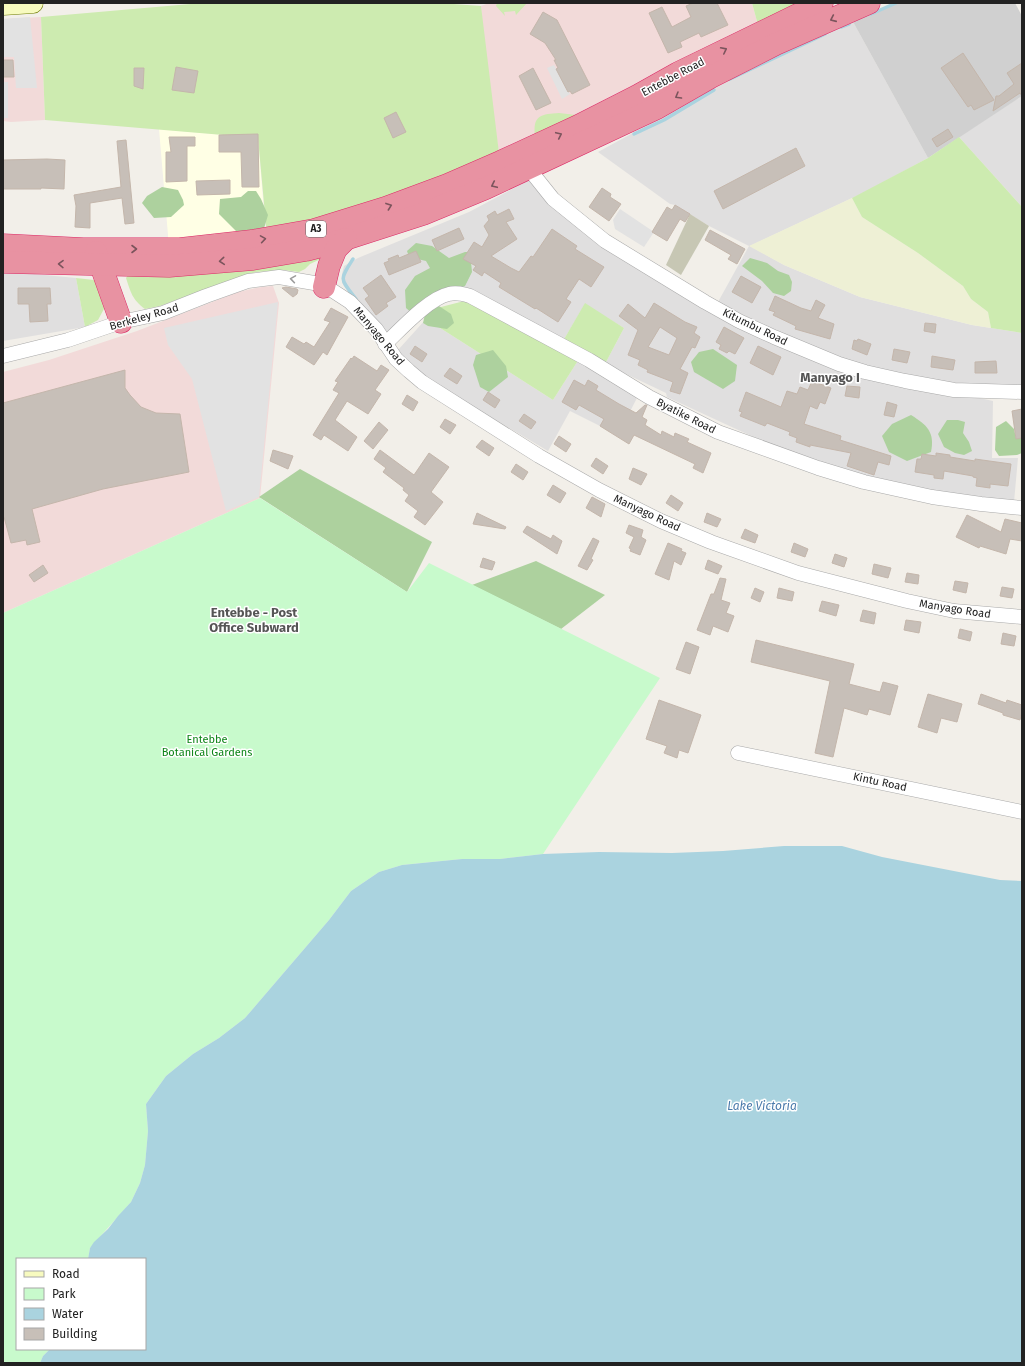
<svg xmlns="http://www.w3.org/2000/svg" width="1025" height="1366" viewBox="0 0 1025 1366" font-family="'Fira Sans',sans-serif">
<rect width="100%" height="100%" fill="#f2efe9"/>
<g fill="#e0dfdf">
<polygon points="852,20 928,158 863,193 750,246 784,265 860,297 972,325 1022,333 1022,389 949,387 828,355 749,318 718,302 749,246 709,226 675,205 670,204 598,152 765,61"/>
<polygon points="1022,96 1022,207 959,137"/>
<polygon points="531,179 557,208 755,335 975,397 993,401 992,458 1018,458 1014,502 898,486 778,448 723,423 667,397 666,393 605,364 624,328 585,304 563,341 467,289 416,313 385,338 342,283 342,274 344,266 358,258 469,212"/>
<polygon points="3,271 76,278 85,327 3,341"/>
<polygon points="426,319 553,400 579,359 639,394 618,435 570,411 548,451 438,386 411,366 398,350"/>
</g>
<g fill="#f2dad9">
<polygon points="489,3 752,3 758,25 613,95 535,136 499,153 483,51 481,6"/>
<polygon points="41,17 45,120 11,122 3,121 3,19"/>
<polygon points="273,286 279,303 260,498 3,613 3,372 49,360 137,331 238,292 261,287"/>
</g>
<polygon fill="#ffffe5" points="159,129 258,138 266,237 168,252 168,235"/>
<polygon fill="#d0d0d0" points="896,3 1015,3 1022,16 1022,96 928,158 852,20"/>
<polygon fill="#c7c7b4" points="690,214 709,226 681,275 666,265"/>
<polygon fill="#eef0d5" points="852,198 862,217 918,253 963,286 971,299 988,312 991,328 972,325 860,297 784,265 749,246"/>
<g fill="#cdebb0">
<polygon points="202,3 440,3 481,6 499,153 399,193 267,236 258,138 45,120 41,17"/>
<polygon points="497,3 527,3 516,15 515,11 504,12 505,16 496,6"/>
<polygon points="752,3 796,3 758,25"/>
<path d="M559 113 576 115 535 136C532 115 542 114 559 113Z"/>
<polygon points="959,137 1022,207 1022,333 991,328 988,312 971,299 963,286 918,253 862,217 852,198 928,158"/>
<path d="M325 257 310 264 305 269 299 272 284 270 256 272 209 288 160 306 145 309C132 299 131 293 126 278L128 275Z"/>
<polygon points="76,278 94,280 99,284 105,307 98,320 85,327"/>
<polygon points="468,300 579,359 553,400 426,319 441,307"/>
<polygon points="585,303 624,328 605,364 563,341"/>
</g>
<g fill="#add19e">
<polygon points="162,187 178,190 183,200 184,205 171,217 154,218 142,203 147,196"/>
<polygon points="248,191 256,191 261,199 268,215 263,232 237,232 219,214 220,199 241,197"/>
<polygon points="416,243 432,246 449,258 465,252 470,252 472,272 465,286 454,290 413,314 406,308 405,290 415,276 430,268 426,261 409,257 407,251"/>
<polygon points="750,258 767,263 778,271 789,275 792,282 791,291 784,296 773,293 762,281 742,266"/>
<polygon points="439,306 451,314 454,323 447,329 428,326 423,323 425,314"/>
<polygon points="713,349 737,365 735,381 723,389 694,372 691,362 699,352"/>
<polygon points="493,350 506,366 508,377 489,392 480,387 473,365 476,355"/>
<path d="M911 415C927 425 935 432 931 452L907 461 889 452 882 436 892 424Z"/>
<polygon points="947,420 958,420 965,422 963,433 969,442 972,451 964,455 955,453 944,447 938,434"/>
<polygon points="1006,421 1014,429 1016,438 1022,434 1022,453 1017,455 999,456 995,450 996,427"/>
<polygon points="300,469 432,542 407,592 259,497"/>
<polygon points="536,561 605,595 561,629 472,585"/>
</g>
<polygon fill="#c8facc" points="260,498 407,592 429,563 660,678 543,854 500,859 462,859 402,865 379,872 351,891 329,920 245,1018 219,1038 193,1054 166,1076 146,1104 148,1131 145,1165 140,1183 131,1202 90,1248 88,1259 17,1259 17,1349 50,1349 43,1356 40,1363 3,1363 3,613"/>
<g fill="#e2e2e2">
<polygon points="30,17 37,88 16,88 14,57 3,57 3,19"/>
<polygon points="554,65 570,94 562,99 547,68"/>
<rect x="3" y="82" width="5" height="36"/>
<polygon points="620,209 654,232 644,247 615,229 613,220"/>
<polygon points="278,302 259,497 226,511 192,379 168,345 164,328"/>
</g>
<polygon fill="#aad3df" points="784,846 842,846 882,857 1000,880 1022,881 1022,1363 40,1363 43,1356 50,1349 145,1349 145,1259 88,1259 90,1248 94,1242 108,1229 118,1216 131,1202 140,1183 145,1165 148,1131 146,1104 166,1076 193,1054 219,1038 245,1018 329,920 351,891 379,872 402,865 462,859 500,859 543,854 599,852 672,853 723,851"/>
<g fill="none" stroke-linecap="round" stroke-linejoin="round">
<g stroke="#aad3df" stroke-width="3.5">
<polyline points="871,14 896,3"/>
<polyline points="841,27 849,24"/>
<polyline points="730,79 825,34"/>
<polyline points="634,134 664,120 714,90"/>
<path d="M353 259C339 281 340 278 356 299"/>
</g>
</g>
<g fill="#c7bfb8" stroke="#c4b6ab" fill-rule="evenodd">
<polygon points="693,3 717,3 728,25 701,37 699,33 680,42 682,47 668,53 649,13 662,7 672,27 691,17 686,6"/>
<polygon points="543,12 557,20 590,85 572,94 570,91 568,92 556,69 558,68 554,60 556,60 545,43 530,34"/>
<polygon points="963,53 994,100 974,110 971,105 968,107 941,68"/>
<polygon points="3,60 13,60 14,77 3,77"/>
<polygon points="1022,63 1022,96 1020,93 993,111 996,96 999,96 1014,84 1007,73"/>
<polygon points="176,67 198,71 194,93 172,90"/>
<polygon points="134,68 144,68 143,89 134,86"/>
<polygon points="533,68 551,103 536,110 519,76"/>
<polygon points="396,112 406,132 393,138 384,118"/>
<polygon points="948,129 953,137 937,147 932,139"/>
<polygon points="258,134 259,187 242,187 241,152 219,152 219,135"/>
<polygon points="169,137 195,137 195,146 187,146 187,181 166,182 166,152 171,152"/>
<polygon points="126,140 134,223 125,224 122,198 90,203 90,228 75,227 76,206 74,195 121,187 117,141"/>
<polygon points="796,148 805,166 723,209 714,191"/>
<polygon points="47,159 65,160 64,189 41,188 41,189 3,189 3,160"/>
<polygon points="230,180 230,194 197,195 196,181"/>
<polygon points="602,188 611,194 610,197 621,204 609,221 589,207"/>
<polygon points="675,205 690,214 685,222 680,219 667,241 652,232 667,207 672,210"/>
<polygon points="509,209 514,219 506,222 517,239 491,256 511,268 519,272 531,256 533,257 552,229 577,246 575,249 604,267 591,287 579,279 566,299 571,302 558,322 536,308 535,309 499,287 501,283 484,272 482,276 473,270 476,266 463,259 474,242 482,247 489,235 484,226 489,220 487,216 495,211 497,215"/>
<polygon points="459,228 464,239 437,251 432,240"/>
<polygon points="710,230 745,249 737,264 728,259 731,255 705,240"/>
<polygon points="416,251 421,262 389,275 384,263 389,261 388,259 398,255 399,258"/>
<polygon points="381,275 396,297 386,303 388,306 376,315 365,299 369,296 363,288"/>
<polygon points="741,276 761,287 752,303 732,292"/>
<polygon points="286,287 297,289 298,290 297,294 293,297 282,288"/>
<polygon points="18,288 50,288 51,304 47,304 48,321 30,322 29,304 18,304"/>
<polygon points="775,296 801,308 811,311 816,300 825,305 818,318 834,324 830,339 795,329 796,326 773,315 775,312 769,310"/>
<path d="M654 303 685 322 697 327 694 333 700 337 695 348 692 347 680 369 688 373 680 394 670 391 673 382 647 372 648 370 638 365 640 360 628 355 638 330 619 316 628 304 645 318ZM660 327 677 338 669 355 648 347Z"/>
<polygon points="331,308 348,317 327,355 323,352 314,365 286,347 292,337 304,344 306,342 314,347 330,322 324,320"/>
<polygon points="925,323 936,324 935,333 924,331"/>
<polygon points="724,327 744,338 735,354 729,351 727,353 719,349 721,345 716,342"/>
<polygon points="858,339 871,344 867,355 852,349 854,340 857,341"/>
<polygon points="415,346 427,354 422,362 410,354"/>
<polygon points="758,346 781,357 773,375 750,363"/>
<polygon points="894,349 910,352 907,363 892,360"/>
<polygon points="354,356 377,371 381,365 389,370 375,390 381,394 368,414 347,401 335,420 357,437 348,451 324,435 321,440 313,435 339,393 333,390 338,382 335,381 351,358 352,359"/>
<polygon points="932,356 955,360 953,370 931,367"/>
<polygon points="996,361 997,373 975,373 975,362"/>
<polygon points="450,368 462,376 457,384 444,376"/>
<polygon points="125,370 125,388 130,395 141,407 156,413 180,414 189,472 103,489 32,509 40,542 27,545 26,540 11,543 4,517 3,517 3,403"/>
<polygon points="574,380 585,386 588,380 598,386 596,390 619,404 636,413 645,405 647,405 642,417 647,420 645,425 661,435 662,431 674,437 675,433 689,439 687,442 711,453 703,473 693,468 695,464 634,435 629,444 600,426 604,419 579,405 576,410 562,402"/>
<polygon points="812,381 831,388 825,404 820,402 817,409 810,406 804,424 841,436 840,440 891,456 889,465 878,462 874,475 847,466 851,453 810,445 810,447 796,442 797,438 789,435 790,432 767,423 765,426 740,416 742,412 739,411 746,392 781,407 787,391 797,394 800,387 808,390"/>
<polygon points="847,386 860,387 859,398 845,396"/>
<polygon points="488,392 500,400 495,408 483,400"/>
<polygon points="407,395 418,402 413,411 402,404"/>
<polygon points="887,402 897,405 894,417 884,415"/>
<polygon points="1022,409 1022,438 1016,439 1012,411"/>
<polygon points="524,414 536,422 531,429 519,421"/>
<polygon points="445,419 456,425 450,434 440,427"/>
<polygon points="379,422 388,430 373,449 364,441"/>
<polygon points="559,436 571,444 566,452 554,444"/>
<polygon points="482,440 494,448 489,456 476,447"/>
<polygon points="273,450 293,456 288,469 270,461"/>
<polygon points="380,450 414,475 429,453 449,467 431,492 443,502 425,525 414,517 418,511 405,501 409,495 403,490 404,488 383,472 386,468 374,459"/>
<polygon points="936,453 950,455 950,457 975,461 975,459 1011,464 1008,486 990,484 990,488 976,486 977,478 973,477 973,476 944,471 943,479 934,478 934,475 915,472 917,459 921,459 922,454 936,456"/>
<polygon points="596,458 608,466 603,474 591,466"/>
<polygon points="516,464 528,472 523,480 511,472"/>
<polygon points="633,468 647,474 641,485 629,479"/>
<polygon points="553,485 566,493 560,503 547,495"/>
<polygon points="671,495 683,503 678,511 666,503"/>
<polygon points="592,497 605,504 601,517 586,508"/>
<polygon points="477,513 506,527 505,529 473,524"/>
<polygon points="707,513 721,519 717,527 704,522"/>
<polygon points="967,515 1001,532 1005,519 1022,523 1022,541 1010,539 1006,554 980,546 979,548 956,537"/>
<polygon points="629,525 643,530 641,537 646,540 640,555 630,551 631,549 629,548 634,537 626,533"/>
<polygon points="527,526 551,539 553,535 562,541 557,554 523,532"/>
<polygon points="745,529 758,535 755,543 741,538"/>
<polygon points="593,538 599,541 591,559 593,560 587,570 578,566"/>
<polygon points="668,543 682,549 681,551 686,553 681,565 674,561 669,580 655,574"/>
<polygon points="794,543 808,549 805,557 791,552"/>
<polygon points="835,554 847,558 844,567 832,563"/>
<polygon points="483,558 495,562 492,570 480,567"/>
<polygon points="708,560 722,566 718,574 705,569"/>
<polygon points="874,564 891,568 888,578 872,574"/>
<polygon points="43,565 48,573 34,582 29,575"/>
<polygon points="907,573 919,575 918,584 905,582"/>
<polygon points="720,578 726,579 721,600 730,603 726,613 734,616 728,632 713,626 710,635 697,630 711,594 714,594"/>
<polygon points="955,581 968,583 966,593 953,590"/>
<polygon points="1002,587 1014,589 1012,598 1000,596"/>
<polygon points="755,588 764,592 760,602 751,598"/>
<polygon points="779,588 794,592 792,601 777,598"/>
<polygon points="822,601 839,605 836,616 819,611"/>
<polygon points="863,610 876,613 874,624 860,621"/>
<polygon points="906,620 921,622 919,633 904,630"/>
<polygon points="960,629 972,632 970,641 958,638"/>
<polygon points="1003,633 1016,636 1014,646 1001,644"/>
<polygon points="756,640 854,664 849,684 880,692 883,682 898,686 890,715 869,709 867,715 844,708 833,757 815,753 830,681 751,662"/>
<polygon points="686,642 699,647 690,674 676,669"/>
<polygon points="928,694 962,704 957,722 941,718 937,733 918,727"/>
<polygon points="981,694 1006,703 1007,700 1022,705 1022,712 1020,720 1003,715 1003,713 978,704"/>
<polygon points="659,700 701,715 688,753 679,750 677,758 664,753 667,746 646,739"/>
</g>
<g fill="none" stroke-linecap="round" stroke-linejoin="round">
<g stroke="#a9a9a9" stroke-width="15">
<g id="street">
<polyline points="529,169 553,199 605,241 705,302 739,321 774,337 839,364 865,372 905,381 954,390 1022,392"/>
<path d="M385 344C400 330 429 298 449 294 456 292 463 294 470 296L589 360 649 397 718 432 818 468 864 482 932 497 981 504 1022 508"/>
<polyline points="3,356 68,340 121,322 163,313 206,296 248,281 279,277 314,283 330,289 350,302 376,329 396,359 409,371 422,382 539,456 599,490 661,521 711,542 798,573 907,601 954,611 1022,617"/>
<polyline points="738,753 1022,812"/>
</g>
</g>
<g stroke="#707d05" stroke-width="21">
<polyline id="secondary" points="3,5 33,3"/>
</g>
<g stroke="#dc2a67" stroke-width="23">
<g id="highway">
<polyline points="3,245 83,249 180,249 252,241 314,230 385,208 447,185 500,162 576,127 637,96 678,73 822,3"/>
<polyline points="96,252 121,322"/>
<polyline points="3,262 169,266 253,259 306,250 333,243 423,214 486,188 657,108 711,77 776,44 869,3"/>
<polyline points="324,287 329,266 336,249 346,239"/>
</g>
</g>
<use href="#street" stroke="#fff" stroke-width="14"/>
<use href="#secondary" stroke="#f7fabf" stroke-width="20"/>
<use href="#highway" stroke="#e892a2" stroke-width="22"/>
</g>
<defs><path id="oneway-chevron" d="M-2-3.5L2.5 0L-2 3.5" fill="none" stroke-width="1.6" stroke-linecap="round" stroke-linejoin="round"/></defs>
<g stroke="#7b545c">
<use href="#oneway-chevron" transform="translate(833 19) rotate(156)"/>
<use href="#oneway-chevron" transform="translate(724 50) rotate(-27)"/>
<use href="#oneway-chevron" transform="translate(678 96) rotate(150)"/>
<use href="#oneway-chevron" transform="translate(559 135) rotate(-25)"/>
<use href="#oneway-chevron" transform="translate(494 185) rotate(155)"/>
<use href="#oneway-chevron" transform="translate(389 206) rotate(-20)"/>
<use href="#oneway-chevron" transform="translate(263 239) rotate(-9)"/>
<use href="#oneway-chevron" transform="translate(134 249)"/>
<use href="#oneway-chevron" transform="translate(222 261) rotate(175)"/>
<use href="#oneway-chevron" transform="translate(61 264) rotate(-179)"/>
</g>
<use stroke="#9c9c9c" href="#oneway-chevron" transform="translate(293 279) rotate(-171)"/>
<g text-anchor="middle" dominant-baseline="central" stroke-width="3" stroke-linejoin="round" paint-order="stroke">
<rect fill="#fff" stroke="#646464" stroke-width="1" x="306" y="221" width="20" height="16" rx="3"/>
<g font-size="10" font-weight="bold" fill="#222">
<text x="316" y="229">A3</text>
</g>
<g font-size="11" fill="#222" stroke="#fff">
<text transform="translate(673 77) rotate(-28)">Entebbe Road</text>
<text transform="translate(144 317) rotate(-16)">Berkeley Road</text>
<text transform="translate(755 327) rotate(26)">Kitumbu Road</text>
<text transform="translate(379 336) rotate(50)">Manyago Road</text>
<text transform="translate(686 416) rotate(27)">Byatike Road</text>
<text transform="translate(647 513) rotate(25)">Manyago Road</text>
<text transform="translate(955 609) rotate(9)">Manyago Road</text>
<text transform="translate(880 782) rotate(12)">Kintu Road</text>
</g>
<g font-size="11" fill="#0c8416" stroke="#fff">
<text x="207" y="739">Entebbe<tspan x="207" dy="13">Botanical Gardens</tspan></text>
</g>
<g font-size="12" font-style="italic" fill="#4a7aab" stroke="#fff">
<text x="762" y="1106">Lake Victoria</text>
</g>
<g font-size="13" font-weight="bold" fill="#555" stroke="#fff">
<text x="830" y="377">Manyago I</text>
<text x="254" y="612">Entebbe - Post<tspan x="254" dy="15">Office Subward</tspan></text>
</g>
</g>
<rect width="1025" height="1366" fill="none" stroke="#222222" stroke-width="8"/>
<rect x="16" y="1258" width="130" height="92" fill="#ffffff" stroke="#a7a7a7"/>
<rect x="24" y="1271" width="20" height="6" fill="#f7fabf" stroke="#a7a7a7"/>
<text x="52" y="1278" font-size="12" fill="#222222">Road</text>
<rect x="24" y="1288" width="20" height="12" fill="#c8facc" stroke="#a7a7a7"/>
<text x="52" y="1298" font-size="12" fill="#222222">Park</text>
<rect x="24" y="1308" width="20" height="12" fill="#aad3df" stroke="#a7a7a7"/>
<text x="52" y="1318" font-size="12" fill="#222222">Water</text>
<rect x="24" y="1328" width="20" height="12" fill="#c7bfb8" stroke="#a7a7a7"/>
<text x="52" y="1338" font-size="12" fill="#222222">Building</text>
</svg>
